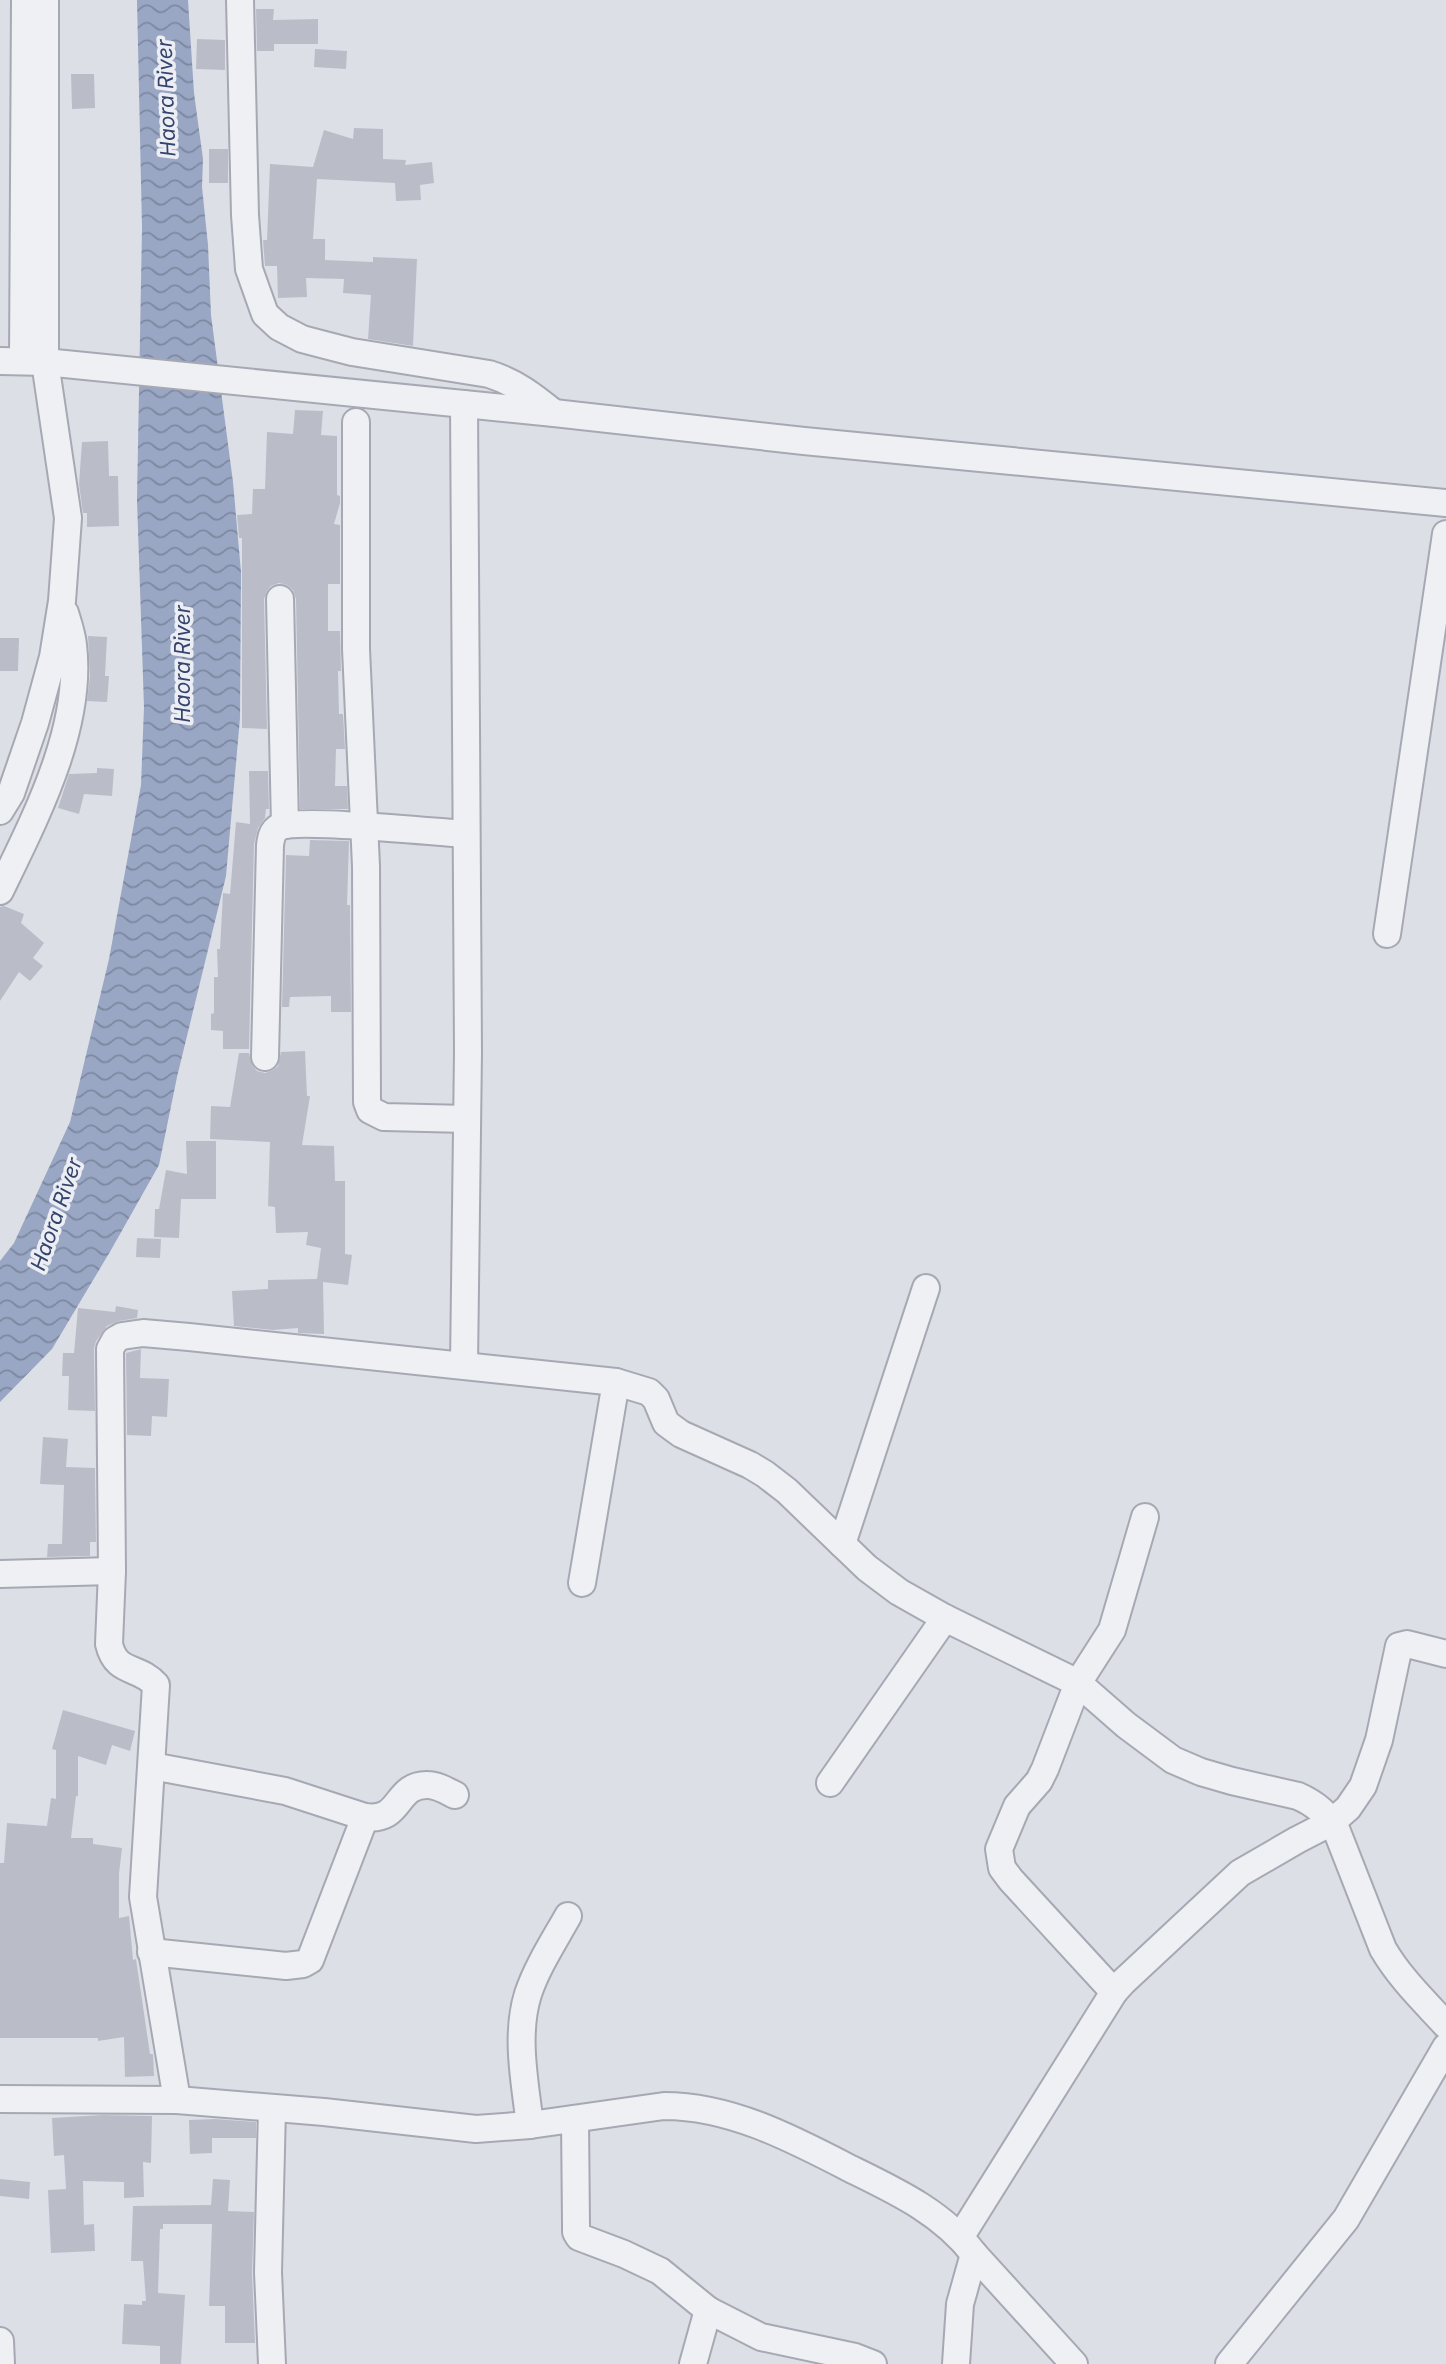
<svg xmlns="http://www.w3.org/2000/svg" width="1446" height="2364" viewBox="0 0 1446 2364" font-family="Inter,sans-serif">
<defs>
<pattern id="water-waves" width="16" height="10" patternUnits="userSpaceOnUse" patternTransform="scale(1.75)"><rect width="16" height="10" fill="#99a7c4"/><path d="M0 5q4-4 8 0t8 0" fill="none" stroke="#7d88a0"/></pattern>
</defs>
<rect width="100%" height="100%" fill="#dddfe6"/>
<polygon fill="url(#water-waves)" points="137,0 188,0 194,93 203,159 202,187 208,245 211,315 233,482 241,572 240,718 226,876 177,1077 159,1165 111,1250 52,1349 0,1402 0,1261 14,1243 70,1122 109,959 141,785 144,707 137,500 142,228"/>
<g fill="#babdc8">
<polygon points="256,9 274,9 273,20 318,19 318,44 274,44 274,51 257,51"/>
<polygon points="197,39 225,40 225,70 196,69"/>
<polygon points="315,49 347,51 346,69 314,67"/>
<polygon points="71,74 94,74 95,108 72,109"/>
<polygon points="354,128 383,129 383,159 406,160 405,165 432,162 434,183 420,185 421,200 396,201 395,183 317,179 313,239 325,239 325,260 373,262 373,257 417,259 413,346 368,339 371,295 343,293 344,279 306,278 307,297 278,298 277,266 265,266 263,240 267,240 270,164 313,167 324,130 353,139"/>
<rect x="209" y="149" width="19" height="34"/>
<polygon points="295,410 323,411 321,435 337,436 337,495 340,496 340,503 334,524 340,525 340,584 328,584 328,631 340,631 341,671 338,671 339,714 343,714 345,749 336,749 335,786 347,786 348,809 300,809 296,599 293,590 287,585 279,583 271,586 267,591 264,599 267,729 242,728 242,538 239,538 237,515 252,514 253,489 265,489 267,432 293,434"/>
<polygon points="108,441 109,476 118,476 119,526 87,527 87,513 83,513 79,484 82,442"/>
<polygon points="88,636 107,637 105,676 109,676 107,702 87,701 90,676"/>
<polygon points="0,638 19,638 18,671 0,671"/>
<polygon points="97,768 114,769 112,796 84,794 79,814 58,808 69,774 97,773"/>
<polygon points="249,771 268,771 269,809 266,809 265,818 258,828 254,844 249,1049 223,1049 223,1031 211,1030 211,1014 214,1013 214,977 218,977 217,949 220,949 223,893 230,894 236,822 250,824"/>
<polygon points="310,840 349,841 347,905 350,905 351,1012 331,1012 331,996 290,997 289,1007 282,1007 286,855 309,856"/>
<polygon points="4,906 24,914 21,923 44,943 33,958 43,966 30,981 19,972 0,1001 0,907"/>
<polygon points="305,1051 307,1096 310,1096 302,1145 334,1146 335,1181 345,1181 345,1254 352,1255 348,1285 323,1282 324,1334 298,1333 298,1328 273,1330 234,1326 232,1291 268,1289 268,1280 317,1279 321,1248 306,1245 308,1232 276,1233 275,1207 268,1206 270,1142 210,1139 211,1106 230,1107 239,1053 249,1053 252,1065 257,1071 265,1073 273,1070 278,1066 281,1052"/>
<polygon points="186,1141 216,1141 216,1199 181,1199 179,1238 154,1237 155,1209 159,1209 166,1170 187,1174"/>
<polygon points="137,1238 161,1239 160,1258 136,1257"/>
<polygon points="116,1306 138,1310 137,1318 119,1321 107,1326 96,1341 94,1349 95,1411 68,1410 69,1376 62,1376 63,1353 74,1353 78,1308 115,1312"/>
<polygon points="141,1349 140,1378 169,1379 167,1417 152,1416 151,1436 127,1435 126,1353"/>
<polygon points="43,1437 68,1439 66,1467 95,1468 96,1542 90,1542 90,1556 47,1557 48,1544 62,1544 64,1485 40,1484"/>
<polygon points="63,1710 135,1731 130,1751 112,1745 106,1765 78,1756 78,1796 76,1796 71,1838 93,1838 93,1844 122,1848 119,1874 119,1918 129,1916 133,1960 136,1959 150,2054 153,2054 154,2076 125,2077 124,2037 98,2041 98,2038 0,2038 0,1863 4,1863 7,1823 47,1826 51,1798 56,1799 56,1750 52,1749"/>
<polygon points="103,2115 152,2116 151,2163 143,2162 144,2197 124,2198 124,2182 83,2181 84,2225 94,2224 95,2251 51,2253 48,2190 66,2189 64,2155 54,2156 52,2118"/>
<polygon points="215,2119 256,2122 256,2138 212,2138 212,2153 190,2154 189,2120"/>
<polygon points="0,2179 30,2182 29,2199 0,2196"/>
<polygon points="213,2179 230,2180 228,2211 254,2212 252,2273 255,2343 225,2343 225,2306 209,2306 212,2224 163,2224 163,2229 160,2229 158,2293 185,2295 181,2364 160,2364 160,2346 122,2344 124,2304 142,2305 142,2301 146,2301 143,2261 131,2261 133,2206 211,2205"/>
</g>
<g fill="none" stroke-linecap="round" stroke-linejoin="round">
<g stroke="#a6a9b3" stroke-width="30">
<g id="minor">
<path d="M240 0 245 215 249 269 265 314 279 327 302 339 321 344 352 352 489 374C515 382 533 396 554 413"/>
<polyline points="0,361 45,362 554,413 804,441 1446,503"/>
<polyline points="23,361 25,0"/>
<polyline points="356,422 356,649 366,866 367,1102 370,1110 384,1117 467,1119"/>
<polyline points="280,599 285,825"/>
<polyline points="0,811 11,793 35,723 53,657 62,601 68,518 45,362 45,0"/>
<path d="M0 891C35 818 83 728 73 645 72 634 68 623 65 613"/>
<polyline points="1387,934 1446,534"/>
<path d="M265 1057 270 845C271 838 272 831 279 827 297 818 436 832 465 834"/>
<polyline points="464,1365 468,1052 464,404"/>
<polyline points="842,1544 926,1288"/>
<polyline points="0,1574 112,1571"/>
<polyline points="582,1583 616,1382"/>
<path d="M152 1766 285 1791 365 1817C403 1822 394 1784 428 1785 437 1785 447 1791 455 1795"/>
<polyline points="830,1783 945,1618"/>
<polyline points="151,1952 286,1966 303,1964 310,1960 365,1817"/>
<polyline points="1114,1992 1011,1880 1002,1868 999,1849 1017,1806 1039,1781 1045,1769 1078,1683 1112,1630 1145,1517"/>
<path d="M0 2099 177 2100 324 2112 476 2129 530 2125 664 2106C731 2106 793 2139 851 2169 896 2191 943 2213 974 2254L1074 2364"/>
<path d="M177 2100 143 1897 156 1685C139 1665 116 1675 109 1644L112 1571 110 1349 115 1340 122 1336 143 1333 189 1337 616 1382 649 1392 656 1399 666 1423 681 1434 750 1465 765 1474 787 1491 867 1568 899 1592 945 1618 1078 1683 1126 1725 1173 1760 1201 1772 1232 1781 1298 1796C1314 1803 1327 1813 1336 1829L1383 1949C1400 1978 1423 2000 1446 2025"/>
<polyline points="575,2119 576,2225 576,2232 579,2237 624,2254 660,2271 708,2310 761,2337 855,2357 873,2364"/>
<path d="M530 2125C525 2083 515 2035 528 1994 537 1967 554 1941 568 1916"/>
<polyline points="961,2236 1114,1992 1123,1982 1240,1873 1297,1840 1332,1822 1348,1808 1363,1786 1379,1740 1399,1646 1407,1644 1446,1654"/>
<polyline points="0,2341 1,2364"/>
<polyline points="272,2364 268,2272 272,2109"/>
<polyline points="693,2364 708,2310"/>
<polyline points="956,2364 960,2304 974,2254"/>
<polyline points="1229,2364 1346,2219 1446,2047"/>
</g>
</g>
<use href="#minor" stroke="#eff0f4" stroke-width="26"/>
</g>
<g text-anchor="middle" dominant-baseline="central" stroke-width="7" stroke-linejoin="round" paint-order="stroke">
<g font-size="21" font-style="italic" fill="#34446c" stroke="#eceef4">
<text transform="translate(166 98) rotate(-92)">Haora River</text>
<text transform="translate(182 664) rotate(-90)">Haora River</text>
<text transform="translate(56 1214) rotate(-71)">Haora River</text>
</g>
</g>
</svg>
